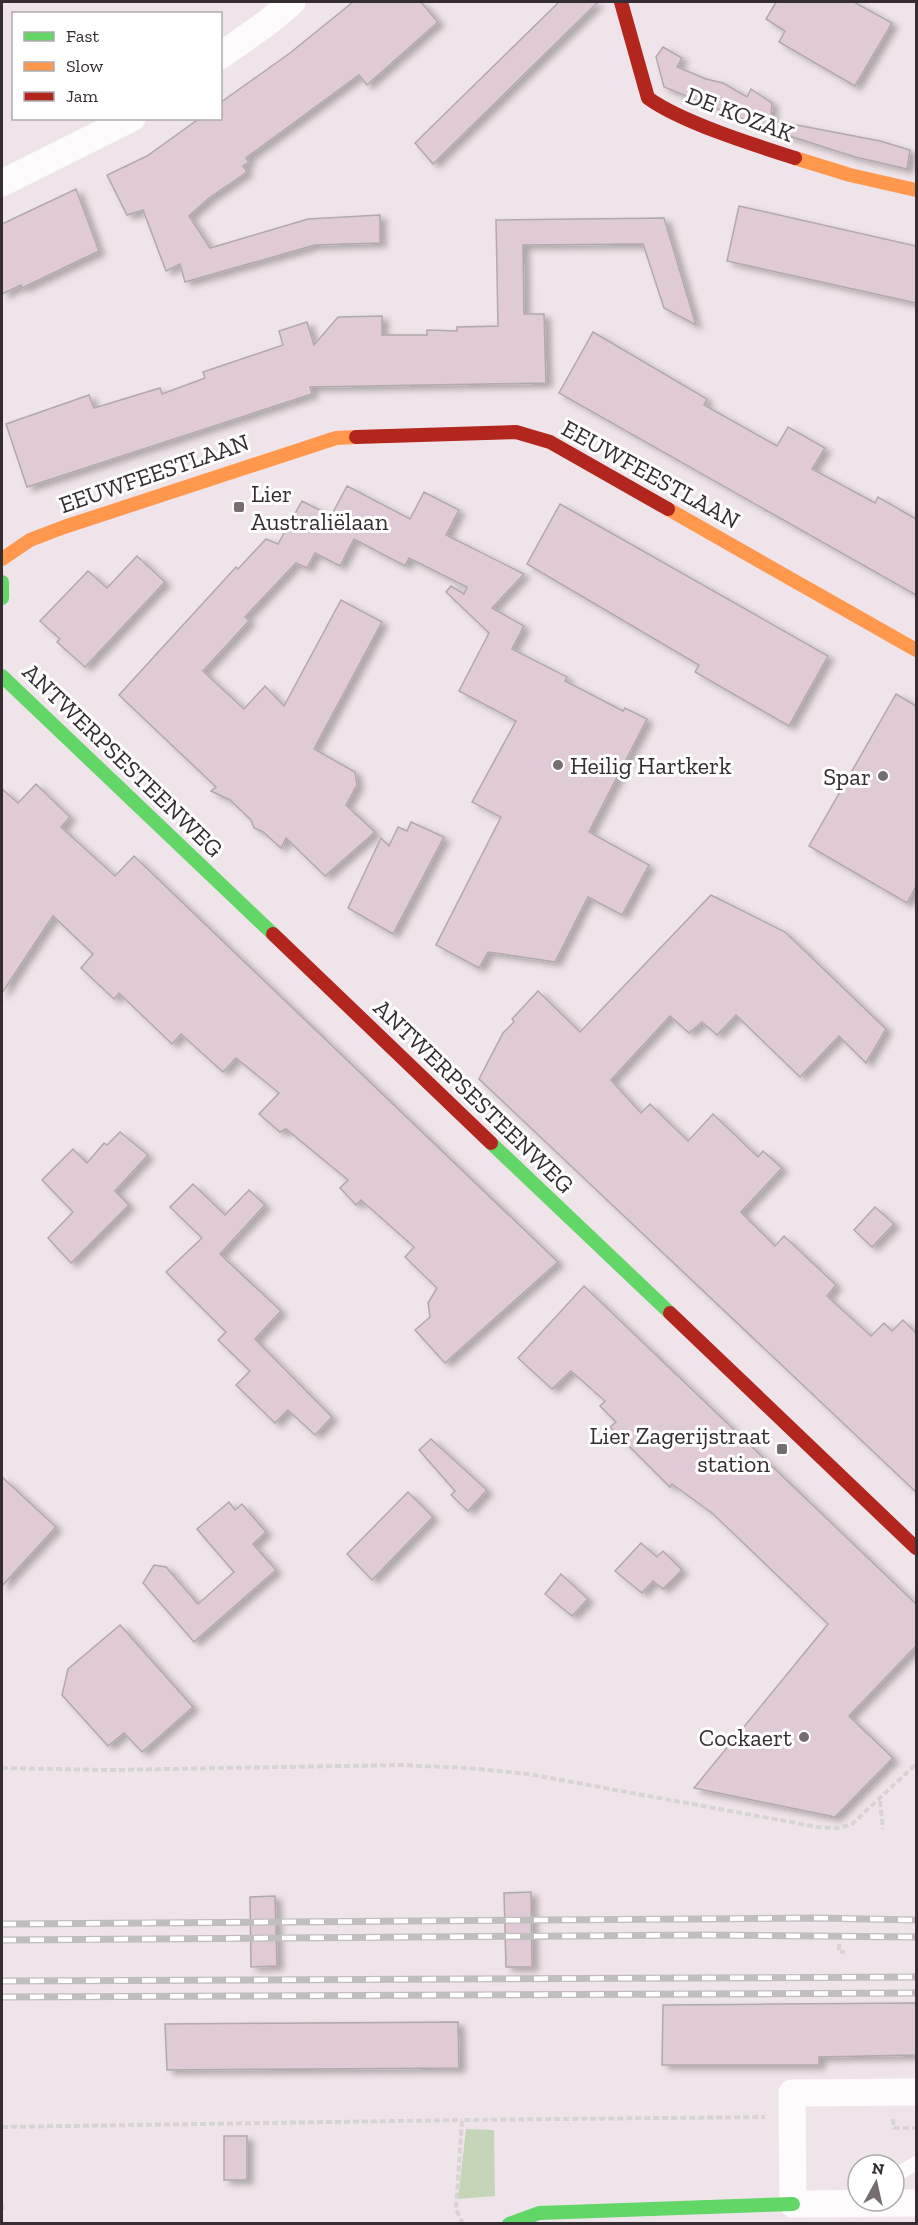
<svg xmlns="http://www.w3.org/2000/svg" width="918" height="2225" viewBox="0 0 918 2225" font-family="'Zilla Slab',serif">
<defs>
<filter id="shadow"><feDropShadow dx="6" dy="4" stdDeviation="3" flood-color="#0004"/></filter>
</defs>
<rect width="100%" height="100%" fill="#efe4e9"/>
<polygon fill="#c5d6b8" points="466,2129 494,2130 495,2196 458,2199"/>
<g fill="#e0cad6" stroke="#b1a9ac" stroke-width="1.5" filter="url(#shadow)">
<polygon points="353,2 421,2 438,22 367,85 359,75 246,158 249,162 243,166 247,172 209,198 189,216 210,248 308,219 380,215 380,243 315,245 185,282 180,264 166,271 143,210 127,215 107,175 147,156 200,118 220,118 220,103 290,53"/>
<polygon points="559,2 598,2 433,164 415,143"/>
<polygon points="776,2 854,2 892,23 855,86 779,42 785,31 766,19"/>
<polygon points="663,47 682,58 677,67 706,79 723,83 747,97 751,89 772,103 770,130 664,87 656,57"/>
<polygon points="776,121 880,141 910,150 907,169 855,157 774,131"/>
<polygon points="76,189 99,251 22,288 21,285 2,294 2,224"/>
<polygon points="739,206 916,246 916,303 727,261"/>
<polygon points="664,218 696,325 664,308 643,244 523,245 524,314 544,314 546,383 310,387 312,394 27,487 6,424 89,395 94,408 160,388 162,394 205,378 203,372 283,345 279,331 307,322 314,345 338,317 382,316 382,335 427,335 427,330 457,331 457,327 498,326 496,220"/>
<polygon points="593,332 707,399 704,405 777,446 788,427 825,448 812,469 875,503 878,497 916,519 916,595 559,393"/>
<polygon points="347,486 410,519 424,492 459,510 446,535 524,574 492,608 524,626 512,649 567,677 565,681 623,711 625,708 647,719 589,832 649,865 622,915 588,897 555,962 488,952 479,968 436,945 501,817 472,802 516,721 459,691 489,633 446,592 451,586 464,594 467,587 409,558 405,566 354,539 340,566 315,553 307,568 296,563 245,617 249,621 203,671 244,709 265,686 284,706 341,600 382,622 314,749 355,772 357,785 346,805 375,832 325,876 286,838 281,848 263,832 254,828 251,820 230,800 211,791 216,787 119,695 236,567 238,569 266,539 278,544 302,501 331,516"/>
<polygon points="560,504 828,656 789,726 695,672 699,665 527,564"/>
<polygon points="137,556 165,582 85,667 57,642 60,639 40,621 88,571 107,588"/>
<polygon points="896,694 916,706 916,886 907,903 809,846"/>
<polygon points="36,784 70,817 61,827 115,876 134,856 558,1262 445,1363 415,1330 430,1317 428,1303 437,1288 405,1257 414,1247 361,1200 356,1205 340,1188 348,1180 286,1129 280,1132 259,1114 279,1093 236,1058 223,1072 181,1034 172,1044 119,993 114,999 81,968 93,954 53,916 2,993 2,789 18,803"/>
<polygon points="411,822 444,837 393,934 348,908 381,838 389,846 398,827 407,831"/>
<polygon points="711,895 785,932 886,1029 866,1063 839,1036 800,1077 736,1015 717,1035 702,1022 689,1033 670,1016 611,1080 641,1113 650,1104 688,1141 713,1114 758,1157 763,1151 782,1168 741,1212 775,1246 784,1236 836,1285 827,1296 871,1336 884,1323 892,1331 903,1320 916,1333 916,1492 479,1079 503,1033 514,1022 512,1019 538,991 580,1032"/>
<polygon points="120,1132 148,1155 115,1191 129,1205 71,1263 48,1238 73,1212 42,1180 73,1149 87,1163 104,1143 107,1145"/>
<polygon points="193,1184 225,1215 249,1190 265,1205 220,1254 281,1311 255,1339 332,1417 315,1435 288,1410 275,1423 236,1385 250,1371 218,1340 226,1332 166,1272 202,1238 170,1207"/>
<polygon points="875,1207 894,1224 872,1247 854,1230"/>
<polygon points="584,1286 916,1604 916,1646 849,1716 893,1758 835,1817 694,1788 828,1624 712,1513 672,1484 670,1487 610,1427 616,1422 600,1406 605,1401 571,1371 552,1389 518,1358"/>
<polygon points="431,1439 487,1490 468,1511 451,1495 455,1491 419,1450"/>
<polygon points="2,1477 56,1527 2,1586"/>
<polygon points="408,1492 433,1517 372,1580 347,1554"/>
<polygon points="229,1502 235,1510 242,1504 266,1532 253,1544 276,1570 194,1642 143,1583 154,1565 166,1567 198,1604 234,1572 197,1529"/>
<polygon points="641,1543 657,1557 663,1551 682,1570 663,1589 653,1581 642,1593 615,1571"/>
<polygon points="561,1574 588,1599 572,1616 545,1594"/>
<polygon points="120,1625 193,1707 142,1752 124,1733 108,1746 62,1695 68,1669"/>
<polygon points="531,1892 532,1967 506,1967 504,1893"/>
<polygon points="275,1896 277,1966 251,1967 250,1897"/>
<polygon points="916,2003 916,2055 819,2057 819,2065 662,2065 663,2005"/>
<polygon points="458,2022 459,2068 167,2070 165,2024"/>
<rect x="224" y="2136" width="23" height="44"/>
</g>
<g fill="none" stroke-linecap="round" stroke-linejoin="round">
<g stroke="#d7d4d5" stroke-width="4" stroke-dasharray="6 3" stroke-linecap="butt">
<polyline points="2,1768 110,1770 399,1765 468,1768 528,1774 818,1827 837,1828 851,1825 916,1764"/>
<polyline points="880,1801 883,1829"/>
<polyline points="839,1944 839,1952 845,1952"/>
<polyline points="893,2119 894,2128 916,2128"/>
<polyline points="2,2127 462,2120"/>
<polyline points="2,2204 3,2212"/>
<polyline points="463,2224 456,2209 462,2120 765,2117"/>
</g>
<polyline stroke="#fdfbfc" stroke-width="14" points="894,2176 916,2163"/>
<g stroke="#fdfbfc" stroke-width="27">
<polyline points="220,56 267,23 292,2"/>
<polyline points="2,183 132,118"/>
<polyline points="916,2092 792,2093 793,2204 916,2203"/>
</g>
<g stroke="#63d668" stroke-width="14">
<polyline points="2,582 2,598"/>
<polyline points="2,676 273,934"/>
<polyline points="491,1143 670,1313"/>
<polyline points="509,2224 539,2213 793,2204"/>
</g>
<g stroke="#ff974d" stroke-width="14">
<polyline points="795,158 850,175 916,190"/>
<polyline points="668,509 916,650"/>
<polyline points="2,559 30,540 64,527 336,438 356,437"/>
</g>
<g stroke="#b3261e" stroke-width="14">
<path d="M621 2 648 98C681 122 754 145 795 158"/>
<polyline points="356,437 516,432 550,442 668,509"/>
<polyline points="273,934 491,1143"/>
<polyline points="670,1313 916,1548"/>
</g>
<g stroke="#c1bebf" stroke-width="7">
<g id="rail">
<polyline points="2,1924 816,1918 916,1920"/>
<polyline points="2,1940 701,1935 916,1937"/>
<polyline points="2,1981 916,1977"/>
<polyline points="2,1997 916,1993"/>
</g>
</g>
<use href="#rail" stroke="#fff" stroke-width="4.5" stroke-dasharray="14" stroke-linecap="butt"/>
</g>
<g fill="#766d71" stroke="#fff" stroke-width="2">
<rect x="233" y="501" width="12" height="12" rx="3"/>
<circle cx="558" cy="765" r="6"/>
<circle cx="883" cy="776" r="6"/>
<rect x="776" y="1443" width="12" height="12" rx="3"/>
<circle cx="804" cy="1737" r="6"/>
</g>
<g text-anchor="middle" dominant-baseline="central" stroke-width="6" stroke-linejoin="round" paint-order="stroke">
<g font-size="24" fill="#352d31" stroke="#fff">
<text transform="translate(740 114) rotate(21)">DE KOZAK</text>
<text transform="translate(154 473) rotate(-19)">EEUWFEESTLAAN</text>
<text transform="translate(651 474) rotate(29)">EEUWFEESTLAAN</text>
<text transform="translate(123 760) rotate(44)">ANTWERPSESTEENWEG</text>
<text transform="translate(474 1096) rotate(44)">ANTWERPSESTEENWEG</text>
</g>
<g font-size="24" fill="#352d31" stroke="#fff" text-anchor="end">
<text x="251" y="493" text-anchor="start">Lier<tspan x="251" dy="28">Australiëlaan</tspan></text>
<text x="570" y="765" text-anchor="start">Heilig Hartkerk</text>
<text x="871" y="776">Spar</text>
<text x="770" y="1435">Lier Zagerijstraat<tspan x="770" dy="28">station</tspan></text>
<text x="792" y="1737">Cockaert</text>
</g>
</g>
<rect width="918" height="2225" fill="none" stroke="#352d31" stroke-width="6"/>
<rect x="12" y="12" width="210" height="108" fill="#ffffff" stroke="#aeabad" stroke-width="1.5"/>
<rect x="24" y="32" width="30" height="9" fill="#63d668" stroke="#aeabad" stroke-width="1.5"/>
<text x="66" y="42" font-size="18" fill="#352d31">Fast</text>
<rect x="24" y="62" width="30" height="9" fill="#ff974d" stroke="#aeabad" stroke-width="1.5"/>
<text x="66" y="72" font-size="18" fill="#352d31">Slow</text>
<rect x="24" y="92" width="30" height="9" fill="#b3261e" stroke="#aeabad" stroke-width="1.5"/>
<text x="66" y="102" font-size="18" fill="#352d31">Jam</text>
<g transform="translate(876 2183) rotate(8)"><circle r="28" fill="#ffffff" stroke="#aeabad" stroke-width="1.5"/>
<path d="M0-4.5L10 22L0 15L-10 22Z" fill="#766d71"/>
<text y="-9" font-size="16" font-weight="bold" text-anchor="middle" fill="#352d31">N</text>
</g>
</svg>
